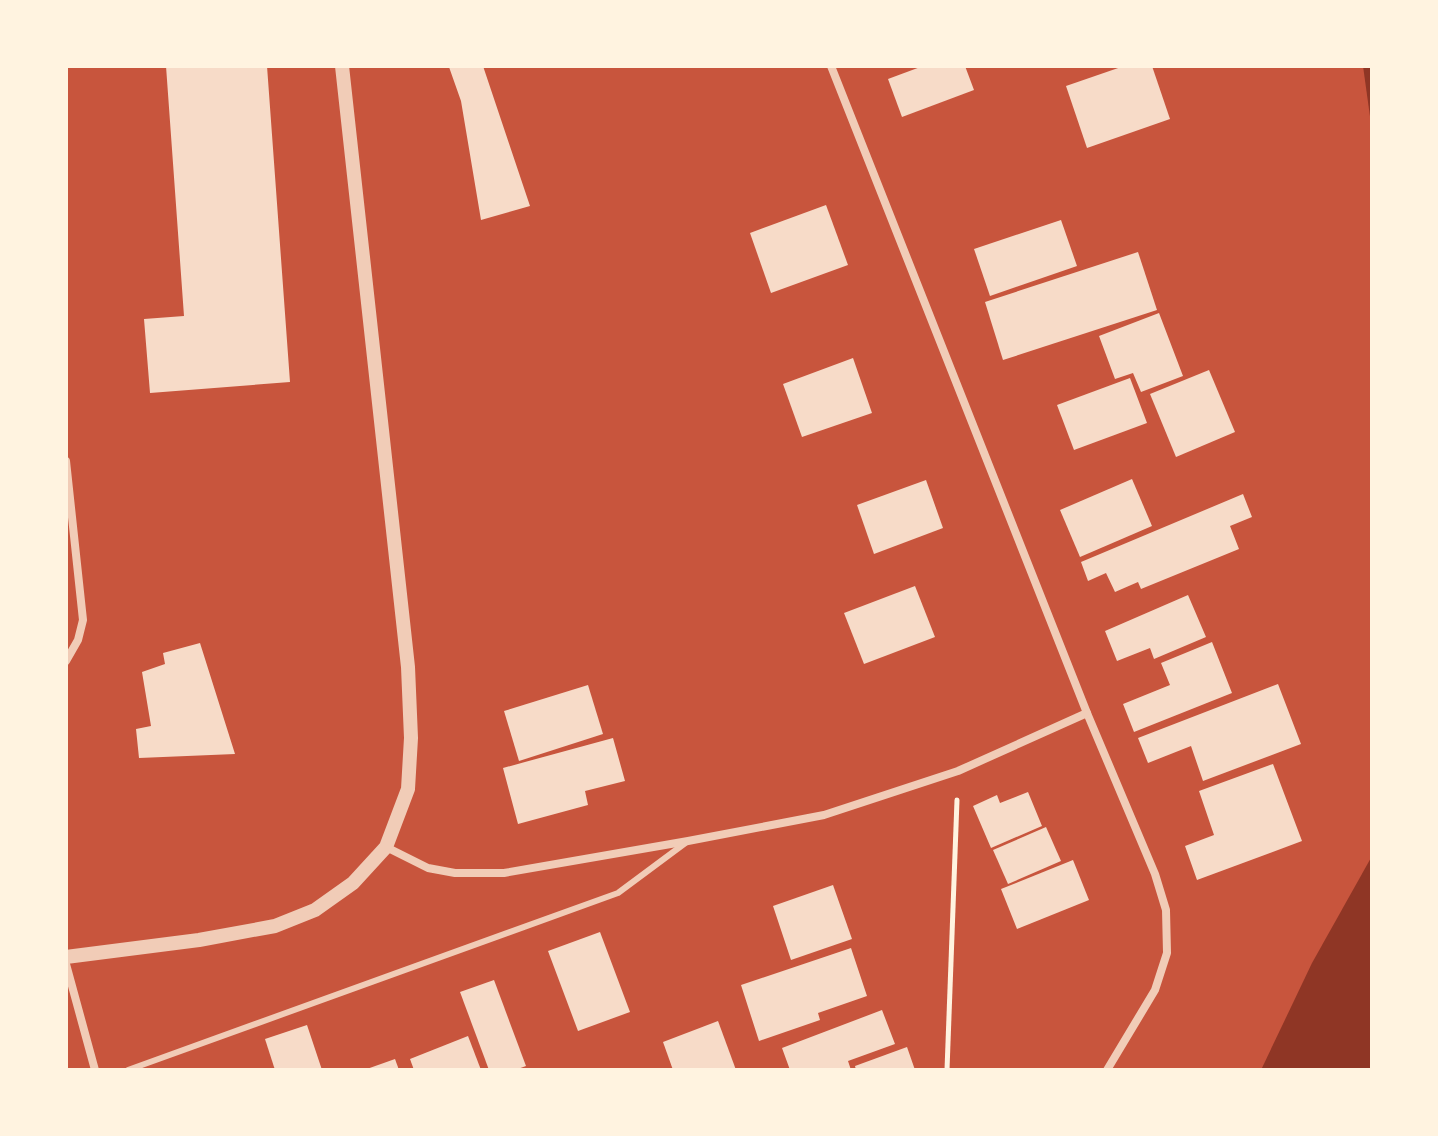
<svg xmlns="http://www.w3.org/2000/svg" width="1438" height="1136" viewBox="0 0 1438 1136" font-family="'Roboto Serif',serif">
<rect width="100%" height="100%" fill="#c8553d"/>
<g fill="#8f3625">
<polygon points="1363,66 1372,66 1372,131"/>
<polygon points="1372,856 1372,1070 1261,1070 1312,963"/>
</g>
<g fill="#f7dbc8">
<polygon points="166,66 267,66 290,382 150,393 144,319 184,316"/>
<polygon points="452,66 483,66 530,206 481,220 461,101 449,67"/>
<polygon points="923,66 965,66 974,90 902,117 888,79"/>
<polygon points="1124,66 1152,66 1170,119 1087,148 1066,86"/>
<polygon points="826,205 848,265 771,293 750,233"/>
<polygon points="1061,220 1077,266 990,296 974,249"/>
<polygon points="1138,252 1157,310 1003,360 985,302"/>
<polygon points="1159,313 1183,376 1141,392 1133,373 1115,379 1099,336"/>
<polygon points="853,358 872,413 802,437 783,384"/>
<polygon points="1209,370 1235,432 1176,457 1150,394"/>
<polygon points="1130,378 1147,423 1074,450 1057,405"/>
<polygon points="1132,479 1152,526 1080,557 1060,510"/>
<polygon points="926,480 943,528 874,554 857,505"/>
<polygon points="1243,494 1252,517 1230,526 1239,549 1141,589 1138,582 1115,592 1106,573 1088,581 1081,562"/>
<polygon points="915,586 935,637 864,664 844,613"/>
<polygon points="1188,595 1206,637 1154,659 1150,648 1117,661 1105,631"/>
<polygon points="1212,642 1232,693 1134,732 1123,704 1170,685 1161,663"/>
<polygon points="200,643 235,754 139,758 136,729 151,726 142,672 165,664 163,653"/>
<polygon points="1278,684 1301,744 1203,781 1191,746 1148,763 1138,738"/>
<polygon points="588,685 603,734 519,761 504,711"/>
<polygon points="613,738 625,781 585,791 588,805 518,824 503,768"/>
<polygon points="1273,764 1302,841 1197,880 1185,846 1214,835 1199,791"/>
<polygon points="1028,792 1042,826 991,848 973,806 997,795 1000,803"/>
<polygon points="1046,827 1061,861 1008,884 993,850"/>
<polygon points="1073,860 1089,900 1017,929 1001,889"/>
<polygon points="833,885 852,939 791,960 773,906"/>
<polygon points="600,932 630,1012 578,1031 548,951"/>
<polygon points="851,948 867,996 818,1013 820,1020 759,1041 741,985"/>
<polygon points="494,980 526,1066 515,1070 489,1070 460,992"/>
<polygon points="882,1010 895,1044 848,1061 851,1070 790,1070 782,1048"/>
<polygon points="718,1021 736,1070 673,1070 663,1042"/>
<polygon points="307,1025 322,1070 275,1070 265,1039"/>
<polygon points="468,1036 481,1070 414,1070 410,1059"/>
<polygon points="907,1047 915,1070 856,1070 855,1066"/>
<polygon points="395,1059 399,1070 364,1070"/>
</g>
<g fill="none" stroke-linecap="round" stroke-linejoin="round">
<polyline stroke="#fff3e0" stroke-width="5" points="947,1070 957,800"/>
<polyline stroke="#f1ccb7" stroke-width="6" points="128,1070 618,893 688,841"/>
<g stroke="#f1ccb7" stroke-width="8">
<polyline points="831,66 1087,713 1155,874 1166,910 1167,953 1155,990 1107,1070"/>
<polyline points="66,461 83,620 78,640 66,661"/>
<polyline points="386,847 428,868 455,873 504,873 688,841 824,815 958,771 1087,713"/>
<polyline points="66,964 95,1070"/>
</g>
<polyline stroke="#f1ccb7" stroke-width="14" points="66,957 199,940 275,926 315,910 353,883 386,847 408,789 411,738 408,667 342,66"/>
</g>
<rect width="1438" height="1136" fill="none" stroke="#fff3e0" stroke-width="136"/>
</svg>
